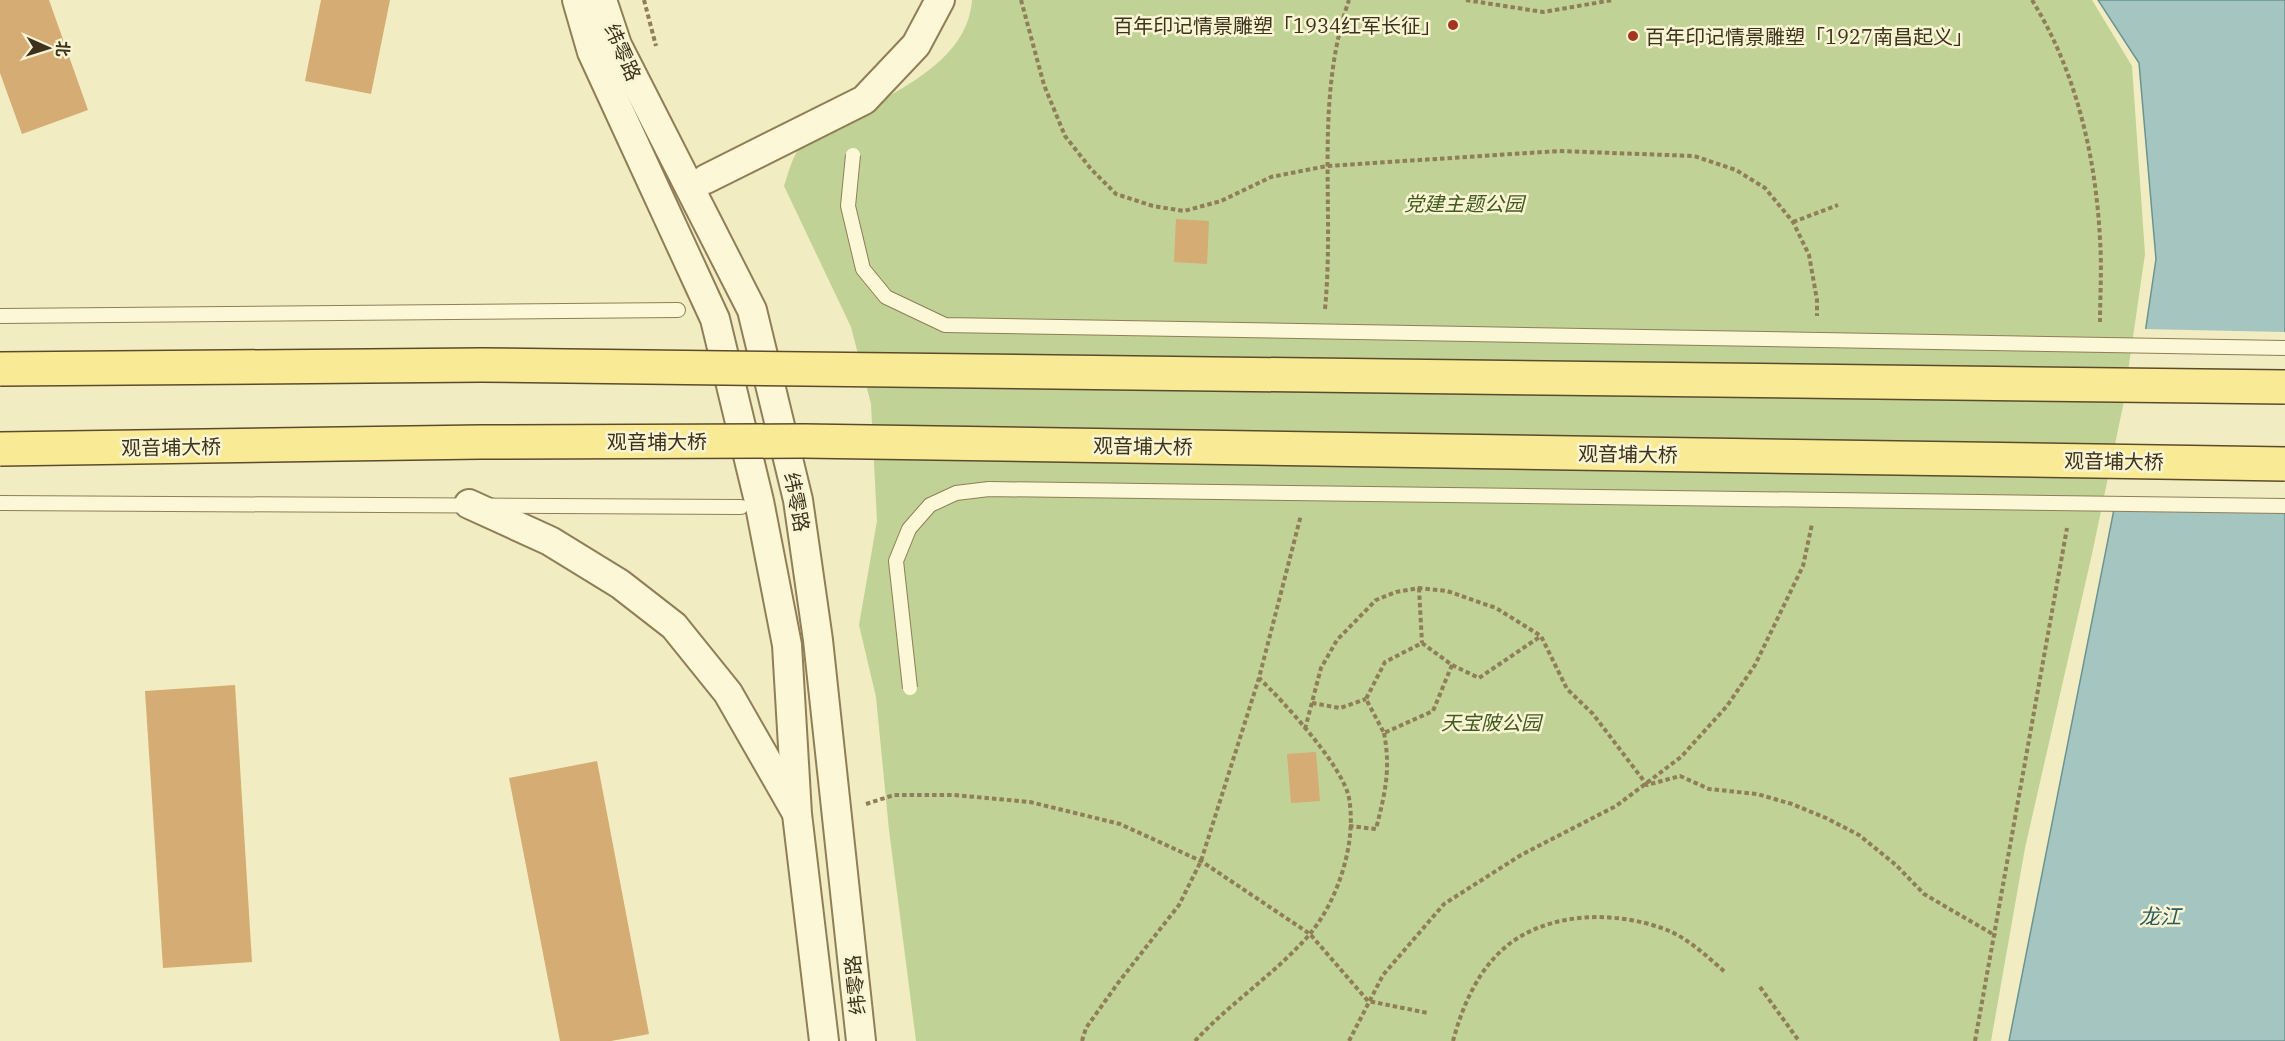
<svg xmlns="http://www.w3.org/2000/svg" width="2285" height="1041" viewBox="0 0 2285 1041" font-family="'IBM Plex Serif','Noto Sans SC',serif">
<rect width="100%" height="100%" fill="#f2ecc2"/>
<path fill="#c0d295" d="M972 0H2092L2132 66 2145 254 2123 406 2092 554 2025 848 1991 1041H916L889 830 876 697 859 625 877 521 871 404 851 327 784 186C788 175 792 156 800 148 806 142 816 137 823 133 874 99 967 71 972 0Z"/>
<polygon fill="#a5c5c1" stroke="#6a9491" stroke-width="1.5" points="2098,0 2285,0 2285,1041 2009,1041 2134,408 2156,259 2139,63"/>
<polygon fill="#f2ecc2" points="2142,329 2285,332 2285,510 2111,506 2131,407"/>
<g fill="#d4ac74">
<polygon points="0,0 49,0 88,110 22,134 0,73"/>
<polygon points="321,0 390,0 371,94 305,81"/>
<polygon points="1176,219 1209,221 1207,264 1174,262"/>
<polygon points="235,685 252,962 163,968 145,691"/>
<polygon points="1316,752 1320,801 1291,803 1287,754"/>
<polygon points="597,761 649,1034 611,1041 560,1041 509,778"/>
</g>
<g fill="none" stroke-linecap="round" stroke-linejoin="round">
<g stroke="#8f7e57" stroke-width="16">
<g id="lane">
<polyline points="0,316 678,310"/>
<polyline points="0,503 741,507"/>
</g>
</g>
<g stroke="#8f7e57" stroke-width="32">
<g id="street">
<polyline points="577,0 592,52 715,319 759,501 787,645 797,814 824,1041"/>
<polyline points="602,0 617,45 752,310 798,500 818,640 861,1041"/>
<polyline points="706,179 864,100 916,45 940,0"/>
<polyline points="469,504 550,541 620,584 674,626 728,693 795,810"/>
</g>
</g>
<g stroke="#8f7e57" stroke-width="4" stroke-dasharray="4.5 3" stroke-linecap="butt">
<polyline points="644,0 656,46"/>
<polyline points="1021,0 1044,85 1065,136 1091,169 1116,194 1153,206 1184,211 1221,201 1271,177 1327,166 1559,151 1694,156 1736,170 1765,188 1793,222 1809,255 1817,300 1817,316"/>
<polyline points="1466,0 1543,12 1613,0"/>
<path d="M2032 0C2076 71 2096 157 2100 240 2102 267 2100 295 2100 322"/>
<polyline points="1793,222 1838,205"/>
<path d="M1325 309C1335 205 1314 100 1349 0"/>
<polyline points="1419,588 1422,643"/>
<polyline points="1452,665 1433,711 1384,733 1366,699 1385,662 1422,643 1452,665 1479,678 1541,636"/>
<polyline points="1312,703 1340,708 1366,699"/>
<polyline points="1305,729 1321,668 1337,640 1376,600 1396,592 1419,588 1447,591 1496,608 1541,636 1567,689 1593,714 1647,785 1680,776 1709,789 1757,794 1792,804 1826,818 1859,835 1896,865 1924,894 1996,936"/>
<polyline points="866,804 894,795 954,795 1030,802 1120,824 1201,861 1310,934 1368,1001 1428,1013"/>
<path d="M1349 826 1376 829C1385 793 1391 770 1384 733"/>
<polyline points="1760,987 1799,1041"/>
<polyline points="1082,1041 1086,1028 1118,983 1179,905 1201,861 1259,678 1301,515"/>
<path d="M1195 1041C1230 1003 1275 974 1309 935 1338 901 1357 842 1349 798 1343 766 1283 701 1259 678"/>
<polyline points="1349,1041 1383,975 1444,904 1521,855 1616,806 1681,757 1727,706 1755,665 1803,566 1812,524"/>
<path d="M1453 1041C1461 1011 1474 979 1496 956 1538 911 1613 909 1667 930 1688 938 1710 959 1726 973"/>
<polyline points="1975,1041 2067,528"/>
</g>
<use href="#lane" stroke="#fcf7d6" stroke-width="14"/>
<use href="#street" stroke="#fcf7d6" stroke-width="28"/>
<g stroke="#8f7e57" stroke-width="16" stroke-linecap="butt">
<g id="lane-bridge">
<polyline points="853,155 848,206 863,269 886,297 945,325 2285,348"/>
<polyline points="910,688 896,561 909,529 930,505 956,493 989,489 2285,506"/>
</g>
</g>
<g stroke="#5c4a2c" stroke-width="36" stroke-linecap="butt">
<g id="primary-bridge">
<polyline points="0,369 482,365 2285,387"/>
<polyline points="0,449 481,442 804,441 2285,464"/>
</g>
</g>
<use href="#lane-bridge" stroke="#fcf7d6" stroke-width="14"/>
<use href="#primary-bridge" stroke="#f9eb96" stroke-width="33"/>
</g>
<g fill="#a43621" stroke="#f9f4d3" stroke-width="2">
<circle cx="1453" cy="25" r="6"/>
<circle cx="1633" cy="36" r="6"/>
</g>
<g text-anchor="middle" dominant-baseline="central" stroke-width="5" stroke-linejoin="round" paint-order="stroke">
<g font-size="20" fill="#3d321d" stroke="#f9f4d3" text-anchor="end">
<text x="1441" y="25">百年印记情景雕塑「1934红军长征」</text>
<text x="1645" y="36" text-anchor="start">百年印记情景雕塑「1927南昌起义」</text>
</g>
<g font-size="20" fill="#3d321d" stroke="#f9f4d3">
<text transform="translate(623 52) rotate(66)">纬零路</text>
<text x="657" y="441">观音埔大桥</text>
<text transform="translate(1143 446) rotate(1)">观音埔大桥</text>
<text transform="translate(171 447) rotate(-1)">观音埔大桥</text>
<text transform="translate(1628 454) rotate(1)">观音埔大桥</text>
<text transform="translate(2114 461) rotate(1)">观音埔大桥</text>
<text transform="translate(797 502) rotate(79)">纬零路</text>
<text transform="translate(855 985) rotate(-96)">纬零路</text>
</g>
<g font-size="20" font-style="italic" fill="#435b21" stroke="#f9f4d3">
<text x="1464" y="203">党建主题公园</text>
<text x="1491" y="722">天宝陂公园</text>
</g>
<g font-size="21" font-style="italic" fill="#2a595e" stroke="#f9f4d3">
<text x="2160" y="916">龙江</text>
</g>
</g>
<g transform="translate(48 48) rotate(93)" stroke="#f9f4d3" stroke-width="4.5" paint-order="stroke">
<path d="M0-4.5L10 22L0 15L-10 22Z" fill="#3d321d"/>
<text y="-9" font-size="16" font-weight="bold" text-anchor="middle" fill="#3d321d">北</text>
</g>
</svg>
